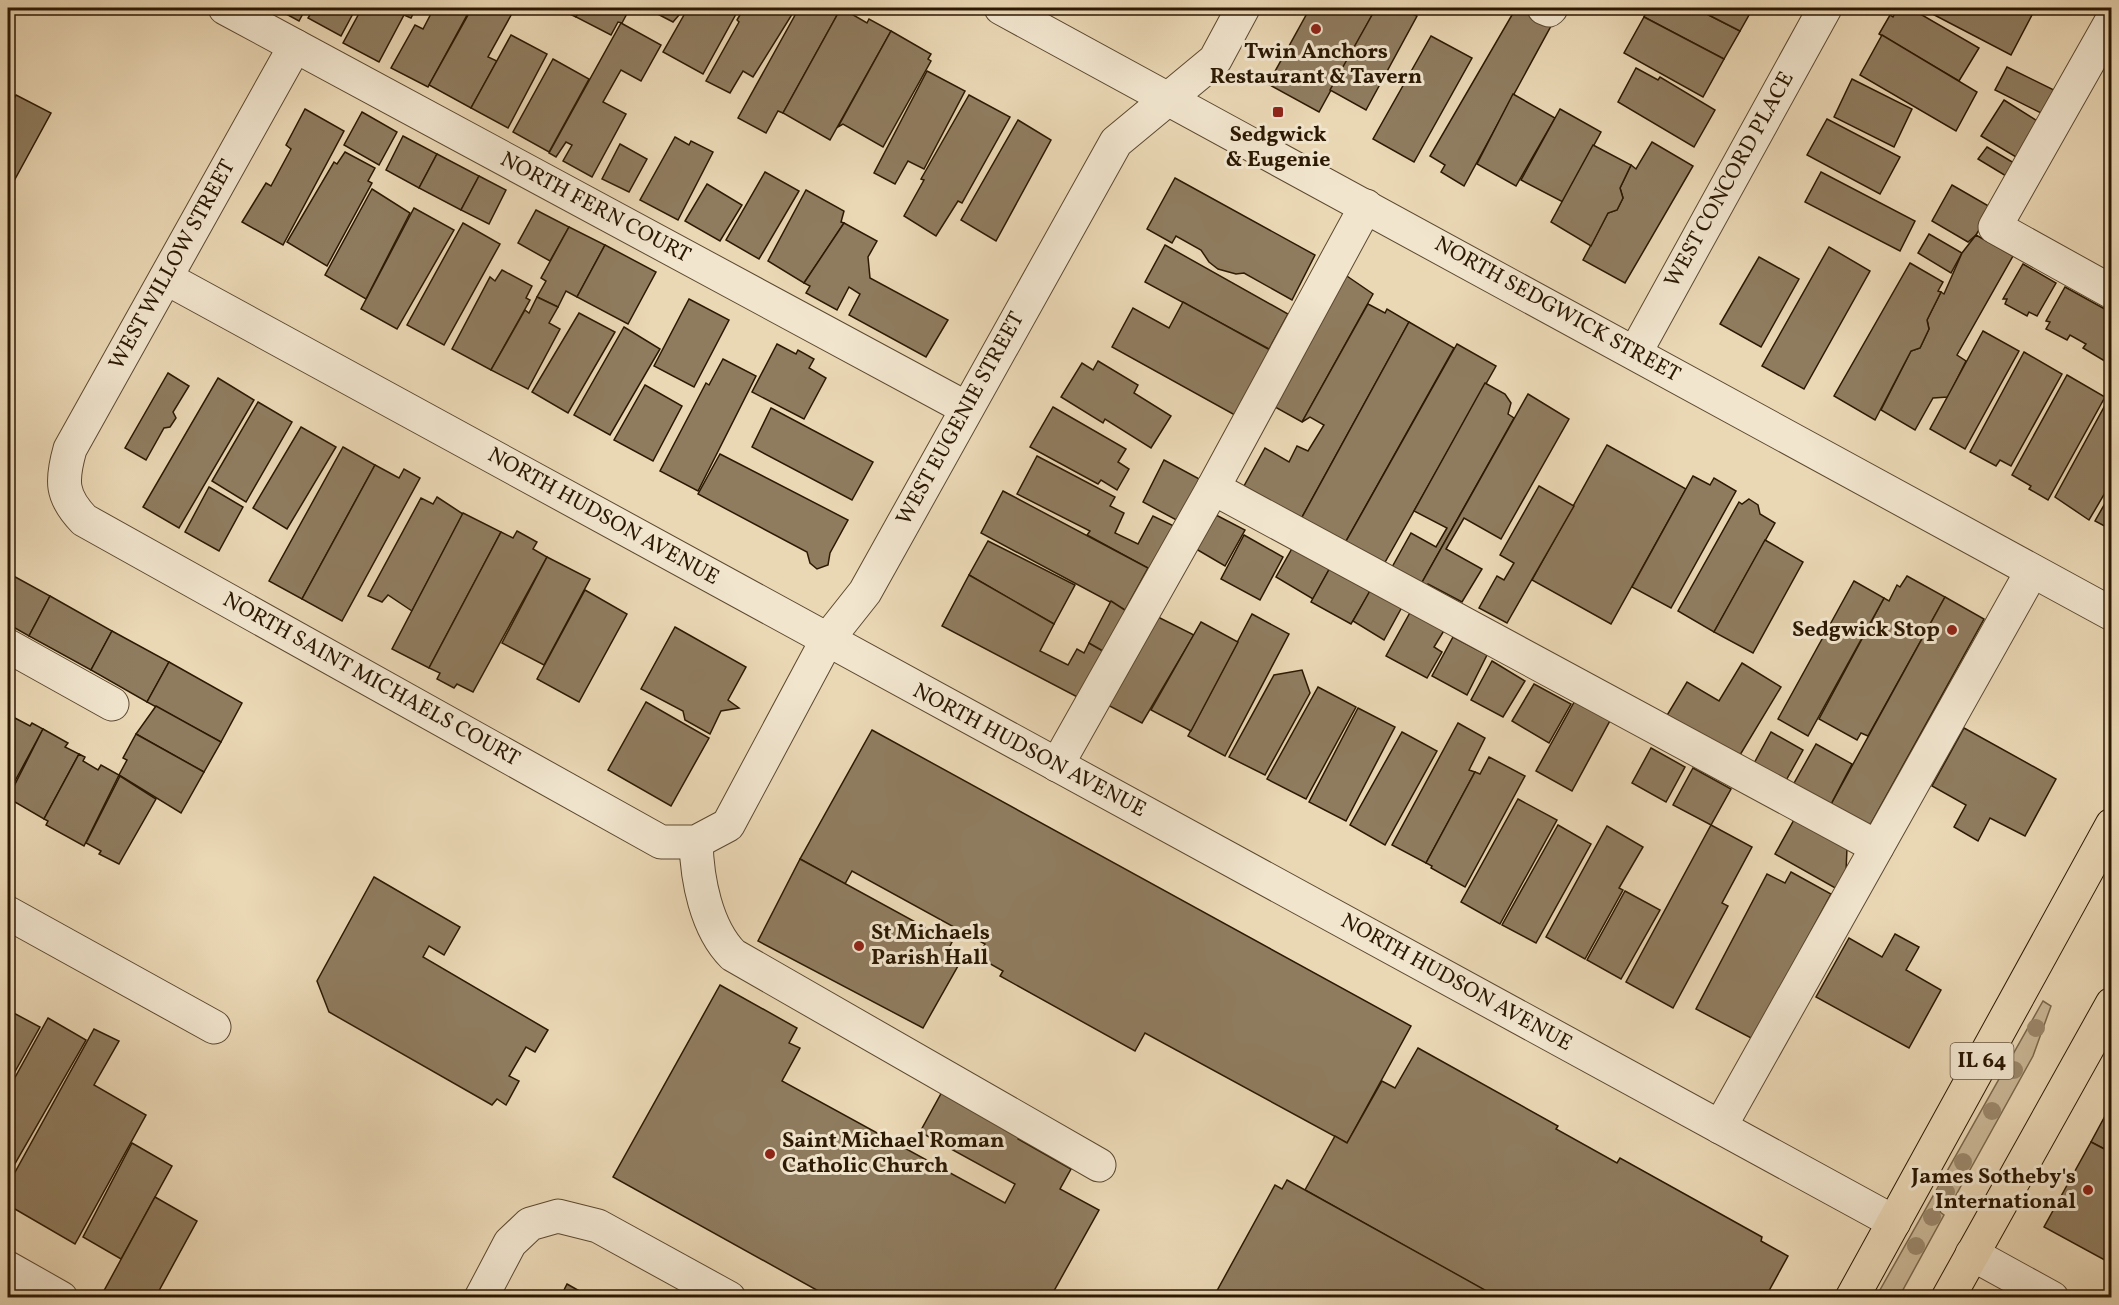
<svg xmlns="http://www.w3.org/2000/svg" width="2119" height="1305" viewBox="0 0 2119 1305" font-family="Vollkorn,serif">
<rect width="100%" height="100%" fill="#ead7b4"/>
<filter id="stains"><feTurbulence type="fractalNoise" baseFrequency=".00333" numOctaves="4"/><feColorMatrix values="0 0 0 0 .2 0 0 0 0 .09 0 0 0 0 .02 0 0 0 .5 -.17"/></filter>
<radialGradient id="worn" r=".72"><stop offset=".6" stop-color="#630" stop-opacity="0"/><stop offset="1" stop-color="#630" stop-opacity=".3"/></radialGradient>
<polygon fill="#cab796" stroke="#7b684c" stroke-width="1.5" points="2043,1001 2051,1006 2033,1056 1951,1204 1946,1201 1940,1212 1944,1215 1899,1297 1876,1297"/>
<g fill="#8f7c5f" stroke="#2c1903" stroke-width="1.5">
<polygon points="275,8 306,8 299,21"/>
<polygon points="314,8 356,8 341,36 308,18"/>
<polygon points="362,8 416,8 411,18 404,15 379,62 343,43"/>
<polygon points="434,8 453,8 467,15 428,87 391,68 415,25 423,29"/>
<polygon points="472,8 515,8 488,57 497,61 471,108 429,85"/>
<polygon points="557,8 581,8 576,17"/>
<polygon points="581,8 630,8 622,23 618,22 611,35 576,17"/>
<polygon points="646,8 685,8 673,22"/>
<polygon points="688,8 724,8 736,14 703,74 663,52"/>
<polygon points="744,8 796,8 753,77 743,71 730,93 706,81 739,22 737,20"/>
<polygon points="799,8 841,8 783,113 778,111 766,133 738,118"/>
<polygon points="841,8 851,8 848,12 867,23 869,19 891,31 830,140 783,113"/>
<polygon points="1310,8 1376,8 1319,112 1268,84"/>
<polygon points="1376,8 1401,8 1417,16 1366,110 1330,90"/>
<polygon points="1516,8 1551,26 1464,186 1441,172 1445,165 1430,156"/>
<polygon points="1649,8 1695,8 1740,31 1724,59 1644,17"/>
<polygon points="1695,8 1753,8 1740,31"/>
<polygon points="1898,8 1910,8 1979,48 1959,81 1879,34 1890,15 1893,17"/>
<polygon points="1921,8 2023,8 2033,13 2011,55"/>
<polygon points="1644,17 1724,59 1703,97 1624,53"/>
<polygon points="621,23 661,45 641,81 621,70 603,102 626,114 592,177 563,161 572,145 566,142 556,157 549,153"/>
<polygon points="891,31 931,54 928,59 931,61 883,147 843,124 838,127"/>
<polygon points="511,35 547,54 508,128 471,108"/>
<polygon points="1882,35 1977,92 1956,131 1860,75"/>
<polygon points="1431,36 1472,58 1414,162 1373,139"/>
<polygon points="553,59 589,79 549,152 513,132"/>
<polygon points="2007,67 2056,91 2045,115 1995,90"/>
<polygon points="1636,68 1658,80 1660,77 1715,110 1694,147 1618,102"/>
<polygon points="927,71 965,91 924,169 908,161 895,184 874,173"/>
<polygon points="1852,79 1912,109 1894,147 1834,117"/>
<polygon points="1513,94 1555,118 1516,186 1477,164"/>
<polygon points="16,95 51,113 8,192 8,103 11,105"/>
<polygon points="969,95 1010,117 962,203 958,201 936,236 904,216 924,180 921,179"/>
<polygon points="2004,100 2039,122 2016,157 1981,136"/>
<polygon points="305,109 344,131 283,245 242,222 266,183 271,186 291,149 286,145"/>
<polygon points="1560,109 1601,132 1563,202 1521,180"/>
<polygon points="362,112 397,132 379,165 344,145"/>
<polygon points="1827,119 1900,157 1880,194 1807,155"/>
<polygon points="1018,120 1051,140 996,241 961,220"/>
<polygon points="403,136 437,154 419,188 386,170"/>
<polygon points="675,137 689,145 691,141 713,152 678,220 640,200"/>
<polygon points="1652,142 1693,166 1625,283 1583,260 1608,213 1617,210 1623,198 1620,188 1631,165 1636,169"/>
<polygon points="620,144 647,159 629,192 602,179"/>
<polygon points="1593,145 1631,165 1620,188 1623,198 1617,210 1608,213 1591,246 1551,222"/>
<polygon points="1987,147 2014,163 2006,176 1978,159"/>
<polygon points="345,152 375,168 368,181 372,183 327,266 287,242 334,162 337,164"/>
<polygon points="437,154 479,176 461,210 419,188"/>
<polygon points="765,172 799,191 759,259 726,240"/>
<polygon points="1821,172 1915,221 1900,251 1805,202"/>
<polygon points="479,176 506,190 489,224 461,210"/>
<polygon points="1175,178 1315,255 1292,300 1244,273 1236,274 1218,269 1209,262 1201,250 1176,236 1172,243 1147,229"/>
<polygon points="707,184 742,205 720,241 685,221"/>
<polygon points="1952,185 1992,208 1976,235 1968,242 1932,221"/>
<polygon points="372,189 410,213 366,299 325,275"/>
<polygon points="806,190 844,211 841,222 844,223 804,283 768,261"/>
<polygon points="414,208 454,230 397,329 361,309"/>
<polygon points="536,210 569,227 550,261 518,243"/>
<polygon points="463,223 500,244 444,345 407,325"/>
<polygon points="844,223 877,241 868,257 870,278 948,320 926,357 849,315 860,294 849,287 837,310 806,293 810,286 804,283"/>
<polygon points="569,227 605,245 577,297 566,291 558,307 537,297 546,281 541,278"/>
<polygon points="1929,234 1962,253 1951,273 1918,253"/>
<polygon points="1976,235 2013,256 1957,355 1966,361 1948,397 1933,398 1915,430 1881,410 1911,351 1920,348 1929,329 1927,320 1941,292 1944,294 1962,253"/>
<polygon points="605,245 656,272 628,324 577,297"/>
<polygon points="1165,245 1288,314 1269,349 1145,282"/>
<polygon points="1829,247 1870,271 1804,389 1762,366"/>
<polygon points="1759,257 1799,279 1761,347 1720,324"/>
<polygon points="1910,263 1943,282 1938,291 1941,292 1927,320 1929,329 1920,348 1911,351 1875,420 1834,396"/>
<polygon points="2023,264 2056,283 2037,316 2029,312 2027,316 2005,304 2007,299 2003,299"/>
<polygon points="502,270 532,286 526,298 530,300 491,370 452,349 490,277 495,281"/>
<polygon points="1341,272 1373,294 1302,422 1268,403"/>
<polygon points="2065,287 2112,313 2112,358 2108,363 2083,348 2086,344 2070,335 2067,340 2046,329 2050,322 2046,321"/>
<polygon points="537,297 558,307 549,323 560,329 528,389 491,370 525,310 529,313"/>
<polygon points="689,299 729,320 694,387 654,366"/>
<polygon points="1183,302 1277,354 1242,419 1112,347 1133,308 1169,328"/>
<polygon points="1368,304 1385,313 1387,309 1409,322 1301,519 1244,486 1265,448 1289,462 1297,446 1308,451 1324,425 1310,417 1302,422"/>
<polygon points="579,313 615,332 568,413 532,392"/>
<polygon points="1409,322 1454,348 1345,543 1301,519"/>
<polygon points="624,327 660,349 610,435 574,415"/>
<polygon points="1983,331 2019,351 1965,449 1930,429"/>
<polygon points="777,344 796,354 798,350 814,359 809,368 826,378 804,419 752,392"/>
<polygon points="1457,344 1496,366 1384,564 1345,543"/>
<polygon points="2024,352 2062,374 2011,466 2000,460 1996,466 1970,452"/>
<polygon points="723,359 756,376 698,491 660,471 706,383 709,385"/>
<polygon points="1098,361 1138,385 1134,393 1171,416 1151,448 1105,419 1103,423 1061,397 1082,363 1093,370"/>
<polygon points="168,373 189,386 173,412 176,418 170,427 164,428 146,460 125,448"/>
<polygon points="2067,375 2105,397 2048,500 2029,489 2031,486 2012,475"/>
<polygon points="218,378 254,400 179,528 143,507"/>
<polygon points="1485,383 1505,394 1511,403 1508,414 1514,418 1420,586 1391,569 1411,533 1436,547 1447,528 1414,511"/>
<polygon points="645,385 682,406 653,461 614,440"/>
<polygon points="1528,394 1569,419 1501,539 1464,518 1446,549 1482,569 1462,602 1428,584 1425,589 1420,586"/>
<polygon points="2109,398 2112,399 2112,481 2089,520 2055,497"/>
<polygon points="258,402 292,422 246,502 212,481"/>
<polygon points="1053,407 1126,449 1118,462 1129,469 1117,490 1101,480 1098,484 1030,447"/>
<polygon points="771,408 873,462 852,500 752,447"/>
<polygon points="301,427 336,447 287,529 253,508"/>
<polygon points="1607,445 1686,489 1611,624 1532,580"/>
<polygon points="343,447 375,465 302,599 269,581"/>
<polygon points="720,454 848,520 830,553 828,565 817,569 810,563 807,552 698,494"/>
<polygon points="1037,456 1115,497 1110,506 1124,513 1115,533 1138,544 1153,516 1178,528 1155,572 1087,535 1090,531 1017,494"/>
<polygon points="1164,460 1203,481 1182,523 1143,502"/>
<polygon points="375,465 399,478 404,469 420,478 342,621 302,599"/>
<polygon points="1693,476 1710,485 1714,478 1736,491 1671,608 1632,587"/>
<polygon points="1539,486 1574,506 1507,623 1479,608 1497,576 1504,580 1514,563 1500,555"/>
<polygon points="209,487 243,507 219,551 185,532"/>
<polygon points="1003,491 1148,568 1125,610 981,533"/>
<polygon points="2112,491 2112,530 2095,521"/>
<polygon points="437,497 463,514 412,611 388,595 382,602 368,596 421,498 433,504"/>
<polygon points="1749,499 1758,505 1760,514 1775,523 1714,632 1678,611 1739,502 1742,504"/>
<polygon points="463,513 501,532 429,668 392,649"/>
<polygon points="1216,515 1245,530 1225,566 1191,546"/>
<polygon points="517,531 537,542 533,549 547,557 473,692 457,684 454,688 437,679 440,673 429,668 501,532 513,538"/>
<polygon points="1244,535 1283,557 1260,600 1221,579"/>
<polygon points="1765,540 1803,562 1753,653 1714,632"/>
<polygon points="988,541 1075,585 1054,624 969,575"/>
<polygon points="1294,545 1331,566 1313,599 1276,577"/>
<polygon points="547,557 590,579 544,665 502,643"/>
<polygon points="1331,566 1370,592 1351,624 1311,602"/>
<polygon points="8,573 50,596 29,636 8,624"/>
<polygon points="969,575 1054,624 1040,651 1068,665 1077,649 1084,653 1089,643 1110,655 1085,701 942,626"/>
<polygon points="1907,576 1945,597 1868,736 1861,733 1857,740 1819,719 1884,598 1889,601 1897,585 1900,587"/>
<polygon points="1854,581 1884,598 1808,736 1778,719"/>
<polygon points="1371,589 1402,607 1384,640 1353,621"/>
<polygon points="585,590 627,614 579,702 537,679"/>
<polygon points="50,596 112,631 91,670 29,636"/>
<polygon points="1945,597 1984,619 1869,827 1830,806"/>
<polygon points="1111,601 1131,614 1110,655 1089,643"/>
<polygon points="1412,609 1445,629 1434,647 1442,652 1427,678 1386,656"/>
<polygon points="1150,613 1194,635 1142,723 1102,702"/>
<polygon points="1252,614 1289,634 1225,756 1188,736"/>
<polygon points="1201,622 1238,642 1191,731 1151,710"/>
<polygon points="675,627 746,667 728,700 739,708 721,711 710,734 685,720 683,711 641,689"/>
<polygon points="112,631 169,662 147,702 91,670"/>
<polygon points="1453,637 1487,655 1467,695 1432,676"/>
<polygon points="1492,661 1525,681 1503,717 1471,700"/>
<polygon points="169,662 242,703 221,742 147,702"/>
<polygon points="1742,663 1781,687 1737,760 1666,717 1687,682 1719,701"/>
<polygon points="1302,670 1310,693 1265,775 1229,757 1274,675"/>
<polygon points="1534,684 1571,704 1549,743 1512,721"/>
<polygon points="1318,687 1356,707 1306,799 1267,779"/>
<polygon points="1577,697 1612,717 1572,791 1536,771"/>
<polygon points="646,702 709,738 671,806 608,770"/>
<polygon points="156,706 221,742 204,772 136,734"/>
<polygon points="1358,708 1395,727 1346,821 1309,802"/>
<polygon points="13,717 30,726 32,723 43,729 8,794 8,719 11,721"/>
<polygon points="1458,723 1485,738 1469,770 1475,772 1426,863 1392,845"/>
<polygon points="1964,728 2056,779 2025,836 1990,818 1978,841 1954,827 1966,805 1932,786"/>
<polygon points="43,729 68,743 65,747 79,754 44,819 8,798"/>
<polygon points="872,730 1411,1026 1347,1143 1145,1033 1135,1051 1000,976 1003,971 978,957 985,944 852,871 845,884 800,859"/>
<polygon points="1402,732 1437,751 1385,845 1350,825"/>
<polygon points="1771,732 1803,750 1784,784 1752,767"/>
<polygon points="136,734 204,772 181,813 119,775 127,760 123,758"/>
<polygon points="1816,744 1852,764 1830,806 1793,785"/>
<polygon points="1651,748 1685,767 1666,802 1632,783"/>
<polygon points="79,754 85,757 83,761 98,770 101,765 119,775 84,846 46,825 48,821 44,819"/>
<polygon points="1489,757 1525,776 1465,887 1431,868 1432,866 1426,863 1475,772 1480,774"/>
<polygon points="1693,768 1731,789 1711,825 1673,805"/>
<polygon points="120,776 156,799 119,864 99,854 101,851 86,843"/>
<polygon points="1518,799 1557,820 1500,924 1461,902"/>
<polygon points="1795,818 1847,848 1846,872 1837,889 1775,854"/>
<polygon points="1558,825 1591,844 1536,943 1502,925"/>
<polygon points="1711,825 1752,847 1722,903 1728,906 1673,1008 1626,982"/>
<polygon points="1607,826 1643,847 1619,888 1623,890 1585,959 1546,937"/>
<polygon points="800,859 952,942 948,950 963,957 923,1028 758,941"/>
<polygon points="1791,872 1831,894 1753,1039 1696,1009 1767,874 1785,883"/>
<polygon points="374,877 460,927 444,955 429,946 423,957 548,1030 535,1052 526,1047 509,1076 519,1081 506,1105 497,1099 492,1105 329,1012 317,981"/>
<polygon points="1625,891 1660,910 1621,979 1587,960"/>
<polygon points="1895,934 1919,947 1906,970 1941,990 1909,1048 1816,997 1849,938 1882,957"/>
<polygon points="720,985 797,1028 789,1043 800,1048 782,1081 1005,1203 1015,1184 920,1132 943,1090 1021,1133 1018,1139 1071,1169 1060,1189 1099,1210 1050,1298 831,1298 613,1177"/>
<polygon points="8,1010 40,1027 8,1084"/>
<polygon points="48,1018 86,1040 13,1167 8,1163 8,1090"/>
<polygon points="94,1029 119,1041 94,1085 146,1115 75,1244 8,1205 8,1185"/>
<polygon points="1418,1048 1558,1126 1556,1129 1617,1163 1620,1158 1762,1237 1761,1241 1788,1256 1765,1298 1498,1298 1305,1190 1335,1136 1347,1143 1382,1081 1395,1088"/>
<polygon points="2112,1103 2112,1153 2091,1142"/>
<polygon points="2091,1142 2112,1153 2112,1264 2044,1227"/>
<polygon points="132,1143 172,1166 121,1259 83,1237"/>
<polygon points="1287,1180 1494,1295 1493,1298 1213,1298 1275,1185 1282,1189"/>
<polygon points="155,1197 197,1221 155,1298 100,1298"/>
<polygon points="567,1284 592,1298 560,1298"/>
</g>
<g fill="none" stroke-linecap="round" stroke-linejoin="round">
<g stroke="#5c482f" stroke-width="35">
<g id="minor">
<polyline points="225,8 966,408"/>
<polyline points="1001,8 2112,614"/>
<polyline points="1544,8 1549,10 1551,8"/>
<polyline points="2112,20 1995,227 2112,292"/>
<path d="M295 46 70 449C61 481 61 496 84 520L661 842H696L728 825 827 640 865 592 1116 142 1215 60 1243 8"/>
<polyline points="166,278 1894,1222"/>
<polyline points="1635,353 1825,8"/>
<polyline points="1213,488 1877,847"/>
<polyline points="8,646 112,704"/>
<polyline points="1057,765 1213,488 1366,206"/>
<path d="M696 842C697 879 706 928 733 955L1099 1165"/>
<polyline points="8,913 214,1027"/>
<polyline points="1720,1127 2032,571"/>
<polyline points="1972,1254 2052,1298"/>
<polyline points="8,1268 61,1298"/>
<polyline points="481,1298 510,1243 530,1224 558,1216 598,1226 729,1298"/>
</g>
</g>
<g stroke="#2c1903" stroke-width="35">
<g id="major">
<polyline points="1852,1298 2112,825"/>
<polyline points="1948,1298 2112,1004"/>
</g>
</g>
<use href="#minor" stroke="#f1e5ce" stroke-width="33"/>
<use href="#major" stroke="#ead7b4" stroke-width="33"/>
</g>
<g fill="#9b886b">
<circle cx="2036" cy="1028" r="9"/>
<circle cx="2014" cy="1070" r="9"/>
<circle cx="1992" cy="1111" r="9"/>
<circle cx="1963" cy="1162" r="9"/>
<circle cx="1946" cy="1192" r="9"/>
<circle cx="1932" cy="1217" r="9"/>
<circle cx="1916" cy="1246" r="9"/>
</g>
<g fill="#8f2418" stroke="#f1e5ce" stroke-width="2">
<circle cx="1316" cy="29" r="6"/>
<rect x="1272" y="106" width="12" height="12" rx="3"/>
<circle cx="1952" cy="630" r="6"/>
<circle cx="859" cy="946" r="6"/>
<circle cx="770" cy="1154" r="6"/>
<circle cx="2088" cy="1190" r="6"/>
</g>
<g text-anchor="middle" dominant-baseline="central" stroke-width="6" stroke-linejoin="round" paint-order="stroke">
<rect fill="#f1e5ce" stroke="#675640" stroke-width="1.5" x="1950.5" y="1043" width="63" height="36" rx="4.5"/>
<g font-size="21" font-weight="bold" fill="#2c1903">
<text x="1982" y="1061">IL 64</text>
</g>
<g font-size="22" font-weight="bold" fill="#2c1903" stroke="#f1e5ce">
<text x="1316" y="52">Twin Anchors<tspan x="1316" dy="25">Restaurant &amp; Tavern</tspan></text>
<text x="1278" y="135">Sedgwick<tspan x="1278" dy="25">&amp; Eugenie</tspan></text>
<text x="1940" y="630" text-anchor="end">Sedgwick Stop</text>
<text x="871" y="933" text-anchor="start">St Michaels<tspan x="871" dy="25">Parish Hall</tspan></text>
<text x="782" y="1141" text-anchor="start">Saint Michael Roman<tspan x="782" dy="25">Catholic Church</tspan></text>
<text x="2076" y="1177" text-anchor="end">James Sotheby's<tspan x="2076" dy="25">International</tspan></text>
</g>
<g font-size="22" fill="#2c1903" stroke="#f1e5ce">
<text transform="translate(1730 180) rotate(-61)">WEST CONCORD PLACE</text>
<text transform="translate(595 208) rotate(28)">NORTH FERN COURT</text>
<text transform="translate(173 265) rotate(-61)">WEST WILLOW STREET</text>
<text transform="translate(1557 310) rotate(29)">NORTH SEDGWICK STREET</text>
<text transform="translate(961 419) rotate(-61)">WEST EUGENIE STREET</text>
<text transform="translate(603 517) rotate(29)">NORTH HUDSON AVENUE</text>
<text transform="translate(371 680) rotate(29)">NORTH SAINT MICHAELS COURT</text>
<text transform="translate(1029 751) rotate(28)">NORTH HUDSON AVENUE</text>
<text transform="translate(1456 983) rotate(29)">NORTH HUDSON AVENUE</text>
</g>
</g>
<rect width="2119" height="1305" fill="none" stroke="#ead7b4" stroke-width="30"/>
<rect x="9" y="9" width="2101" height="1287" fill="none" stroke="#2c1903" stroke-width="3"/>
<rect x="15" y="15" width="2089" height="1275" fill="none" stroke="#2c1903" stroke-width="1.5"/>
<rect width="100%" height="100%" filter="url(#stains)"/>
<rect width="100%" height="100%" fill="url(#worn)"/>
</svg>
